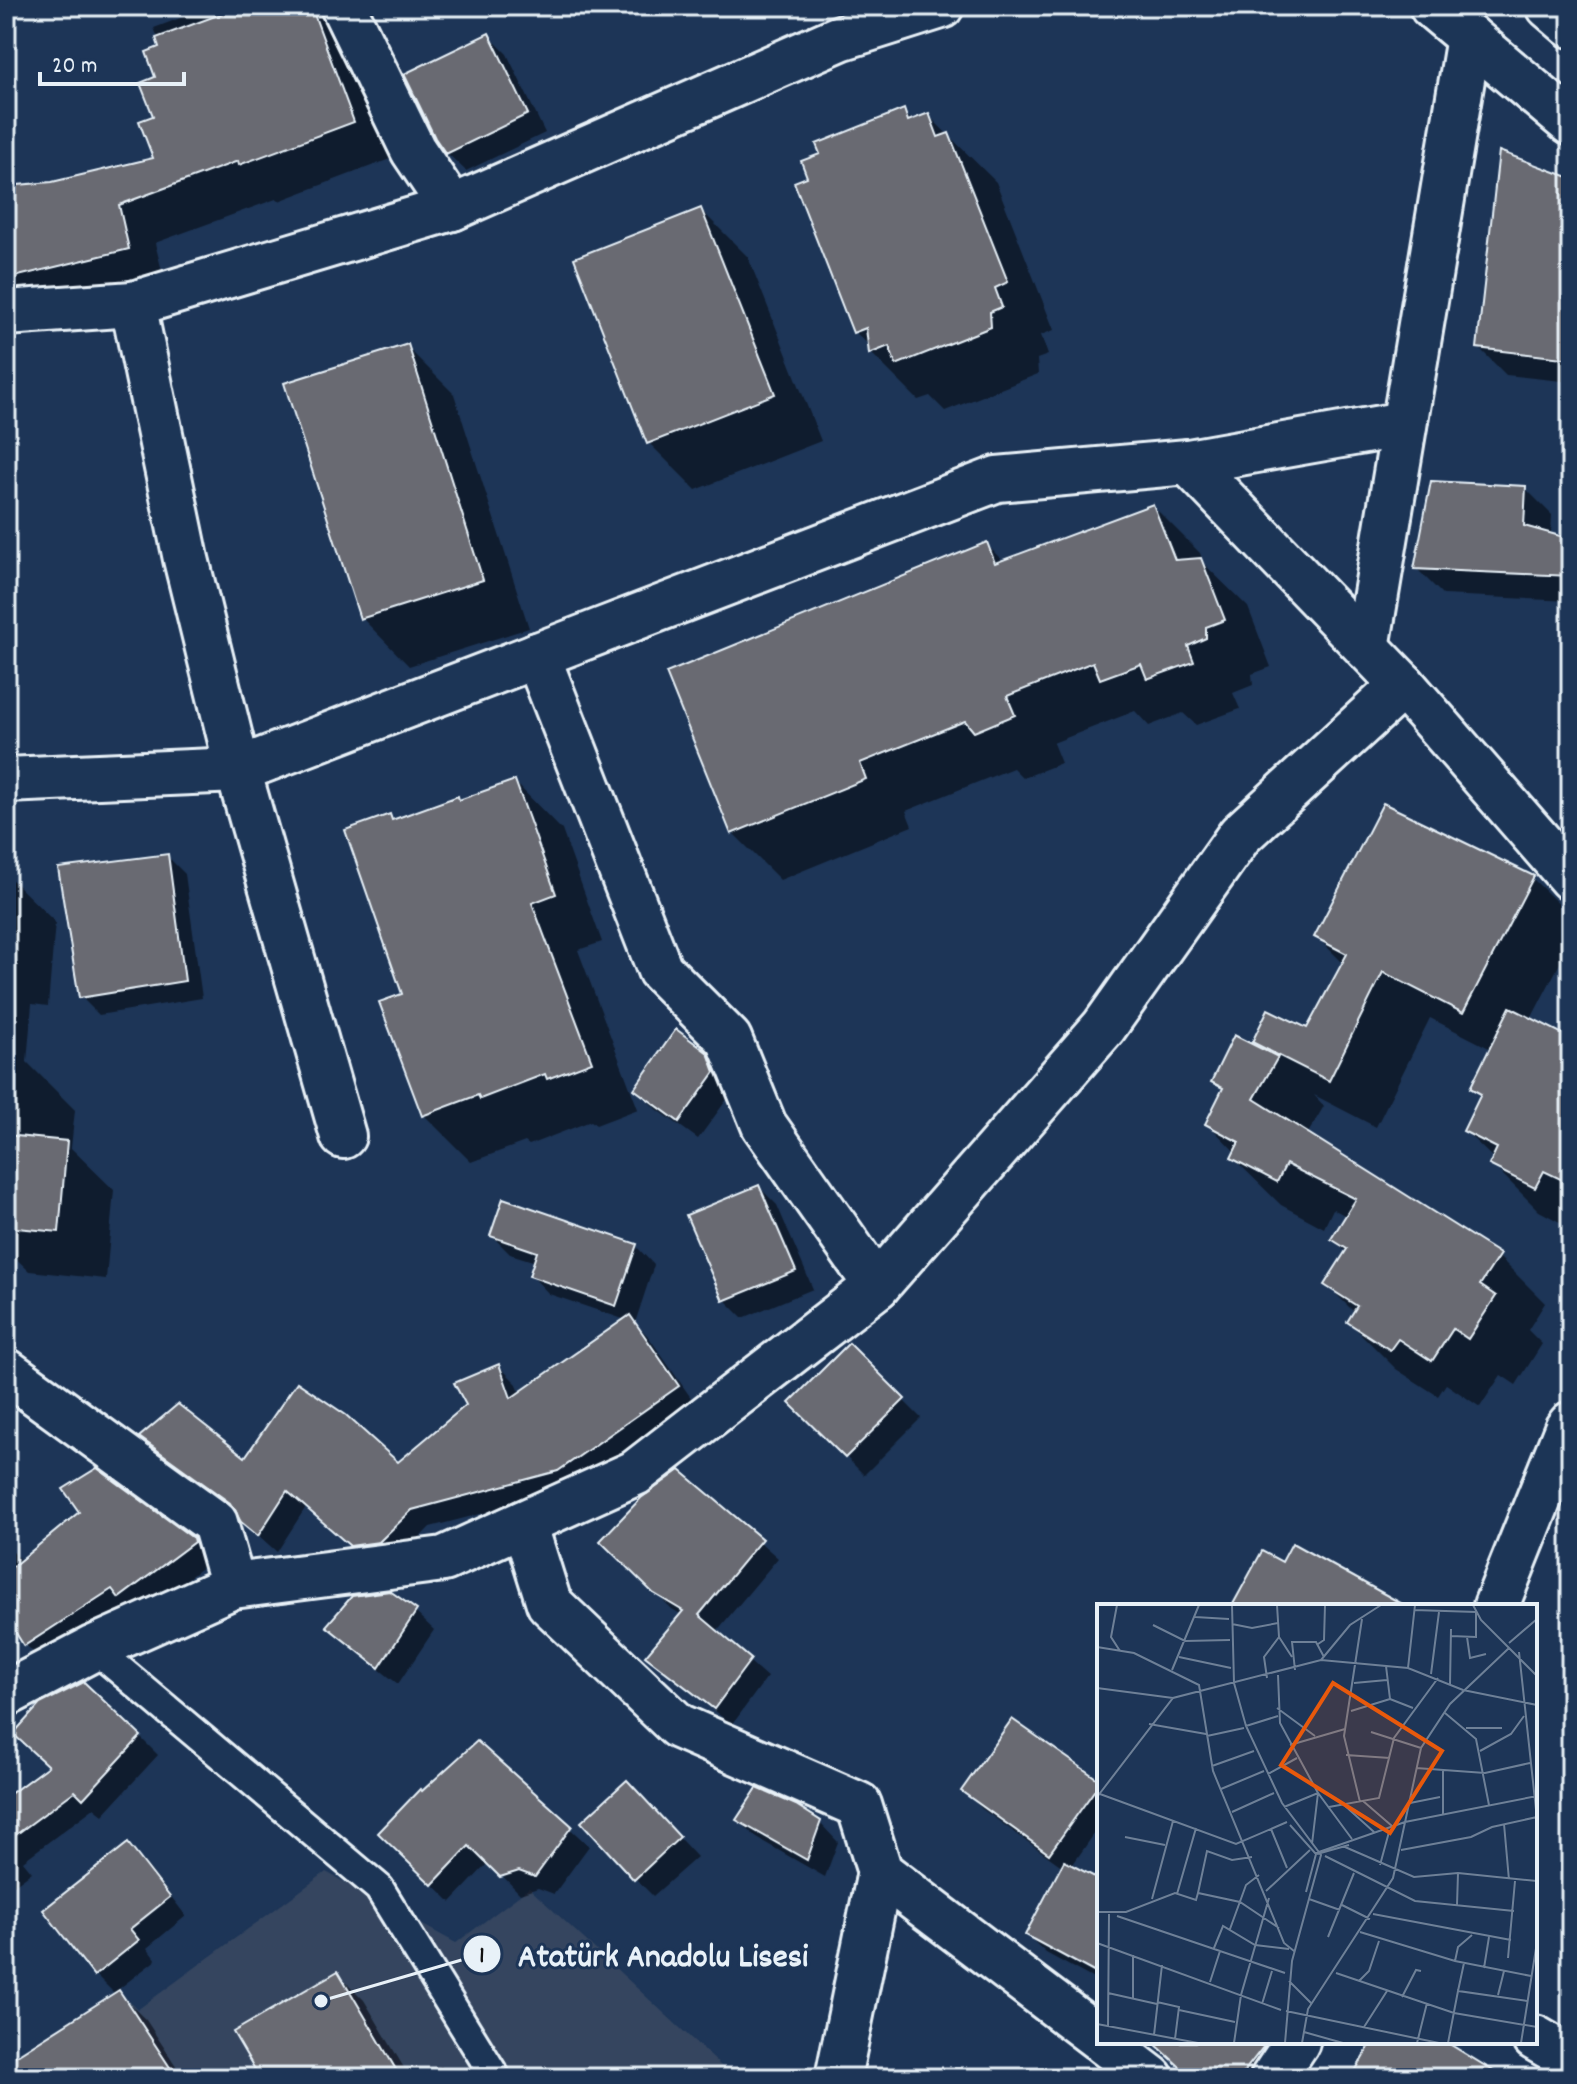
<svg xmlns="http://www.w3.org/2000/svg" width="1577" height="2084" viewBox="0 0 1577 2084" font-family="Dekko,sans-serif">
<rect width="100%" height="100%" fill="#1d3557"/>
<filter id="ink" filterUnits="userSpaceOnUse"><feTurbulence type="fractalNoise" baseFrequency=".0125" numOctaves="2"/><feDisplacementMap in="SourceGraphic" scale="16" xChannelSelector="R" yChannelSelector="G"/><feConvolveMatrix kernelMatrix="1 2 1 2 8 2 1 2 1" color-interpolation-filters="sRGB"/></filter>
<g filter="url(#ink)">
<polygon fill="#34455f" points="326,1872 456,1943 529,1888 734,2078 6,2078 119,1990 137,2010"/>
<g fill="#0007">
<polygon points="212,6 320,6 342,28 390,159 279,201 276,199 155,243 166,287 6,327 6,188 52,184 156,159 158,79 162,48 154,28"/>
<polygon points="489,36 507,54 545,133 466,171 447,153"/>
<polygon points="903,112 913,121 928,115 996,182 1054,330 1041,335 1048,355 1037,359 1038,374 945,411 930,396 918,400 871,353 870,346 855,332 809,178"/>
<polygon points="1571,180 1571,382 1506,375 1479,348"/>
<polygon points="701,210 748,257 821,441 696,490 649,443"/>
<polygon points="407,347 454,394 529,628 409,666 362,618"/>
<polygon points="1525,488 1552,515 1551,535 1571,541 1571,601 1443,595 1416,568"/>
<polygon points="1153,506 1200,553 1204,564 1248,607 1271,667 1252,674 1253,685 1233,693 1240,709 1196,725 1183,713 1149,726 1135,711 1053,743 1061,763 1023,778 1013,768 906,811 912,826 780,880 733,833 986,544 1004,562"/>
<polygon points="515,782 562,830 602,942 578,950 638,1109 596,1125 591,1121 529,1145 525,1142 471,1162 424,1115 405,995 389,816 394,821 457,798 461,801"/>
<polygon points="167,856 185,874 202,998 99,1015 81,997"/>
<polygon points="6,874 55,922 48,1006 32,1004 27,1062 75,1110 71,1148 114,1190 106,1279 29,1271 6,1249"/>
<polygon points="1532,878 1571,916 1571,942 1531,1019 1566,1038 1571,1028 1571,1228 1539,1211 1492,1164 1494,1159 1465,1131 1482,1097 1472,1088 1491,1049 1430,1018 1376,1127 1314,1095 1324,1106 1307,1135 1498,1256 1545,1303 1528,1330 1542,1344 1516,1385 1501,1375 1480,1407 1446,1384 1438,1396 1396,1369 1349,1322 1355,1313 1327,1285 1347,1253 1333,1239 1348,1217 1333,1209 1324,1228 1281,1205 1233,1158 1236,1153 1208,1124 1224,1092 1214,1081 1266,1052 1254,1041 1308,1031 1344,964 1317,937"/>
<polygon points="706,1055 726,1074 733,1091 698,1139 654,1107 636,1089"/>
<polygon points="759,1187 777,1205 813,1289 743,1318 725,1300"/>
<polygon points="492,1236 636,1246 654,1265 635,1323 648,1336 696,1405 577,1489 430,1527 398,1560 370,1563 306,1507 277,1552 242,1521 236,1510 160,1455 142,1437 246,1460 398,1464 468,1406 499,1366 517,1384 520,1394 626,1320 549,1294 531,1275 536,1262 510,1254"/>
<polygon points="849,1346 921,1418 864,1475 792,1403"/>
<polygon points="680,1472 778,1558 716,1632 767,1677 732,1725 665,1672 648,1655 682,1615 672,1609 602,1541"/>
<polygon points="192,1540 212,1560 139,1615 131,1607 44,1663 26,1645 6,1613 6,1550 9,1548 22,1561"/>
<polygon points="415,1612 434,1630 398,1684 347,1644 329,1626"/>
<polygon points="140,1737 158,1755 103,1815 94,1808 23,1861 32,1872 6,1891 6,1800"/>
<polygon points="477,1743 589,1846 554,1894 538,1888 520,1894 489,1862 451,1902 381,1833"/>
<polygon points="1099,1783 1099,1827 1071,1867 1099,1882 1099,1982 1046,1953 1027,1935 1063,1867 982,1809 964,1791"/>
<polygon points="645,1801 697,1857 653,1896 635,1878"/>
<polygon points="738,1820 820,1823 838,1842 825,1877 757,1838"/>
<polygon points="128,1846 146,1864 186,1916 147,1948 156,1960 116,1991 146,2020 184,2078 6,2078 6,2065 116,1995 96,1975"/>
<polygon points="337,1973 364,2000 410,2078 263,2078"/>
<polygon points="1165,2042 1241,2042 1275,2075 1272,2078 1194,2078"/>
<polygon points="441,2066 453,2078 422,2078"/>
</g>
<g fill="#696a72" stroke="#e8f1f8" stroke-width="2">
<polygon points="242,6 311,6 354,122 239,165 238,161 119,205 129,249 6,279 6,186 52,182 153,158 139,121 153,116 140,83 155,77 146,52 159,47 156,38"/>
<polygon points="489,33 528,114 446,154 435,138 404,74"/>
<polygon points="904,109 908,121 929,113 938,137 949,133 1008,282 995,288 1002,307 990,312 991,327 896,365 889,346 869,354 866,328 853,333 794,182 807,177 801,161 820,154 816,144"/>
<polygon points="1499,151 1571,178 1571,359 1477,348"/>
<polygon points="701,208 775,394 647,444 574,258"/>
<polygon points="408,344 483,580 360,619 284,383"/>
<polygon points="1431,481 1526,486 1524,526 1571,539 1571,576 1414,569"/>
<polygon points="1153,504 1175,560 1201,558 1225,620 1206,627 1206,638 1188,646 1194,662 1147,679 1141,664 1100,679 1093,662 1007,696 1015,715 974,732 965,721 860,763 866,779 731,834 666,673 987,542 995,563"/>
<polygon points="515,780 556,894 532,903 592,1062 547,1079 545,1074 480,1099 478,1095 422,1116 379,1002 402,994 345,830 390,814 392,820 458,796 459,800"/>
<polygon points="1383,803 1534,876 1463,1013 1383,972 1329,1081 1252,1042 1268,1009 1307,1028 1347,954 1314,937"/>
<polygon points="168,854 185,981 79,998 58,868"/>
<polygon points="1510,1007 1571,1038 1571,1184 1544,1171 1535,1188 1489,1165 1497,1148 1463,1131 1481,1094 1470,1088"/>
<polygon points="676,1029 708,1053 715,1072 679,1122 634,1089"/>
<polygon points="1234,1035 1278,1057 1254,1099 1500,1254 1480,1285 1496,1296 1468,1339 1453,1329 1432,1361 1398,1339 1390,1350 1347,1322 1357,1306 1324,1285 1347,1249 1331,1239 1356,1199 1286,1164 1277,1182 1231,1158 1239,1142 1205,1124 1223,1088 1211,1082"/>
<polygon points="6,1135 67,1141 59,1232 6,1227"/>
<polygon points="759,1185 796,1271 723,1301 686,1215"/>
<polygon points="503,1198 637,1244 616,1306 529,1276 537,1252 490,1236"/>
<polygon points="630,1315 679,1386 558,1471 412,1510 379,1542 350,1546 287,1491 258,1536 241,1522 230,1503 139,1437 178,1404 245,1457 297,1382 346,1415 398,1462 466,1405 454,1383 499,1364 511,1398"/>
<polygon points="849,1343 905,1399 845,1458 789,1403"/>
<polygon points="97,1468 193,1538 194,1542 119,1598 112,1589 24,1646 6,1617 6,1572 79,1512 63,1489"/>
<polygon points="680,1470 762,1539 699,1615 751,1659 714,1709 645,1656 683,1611 653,1593 600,1541 641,1498"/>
<polygon points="1292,1543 1406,1606 1232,1606 1262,1551 1282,1562"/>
<polygon points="390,1591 417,1610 379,1668 326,1626 352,1596"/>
<polygon points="84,1682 141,1736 83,1799 75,1791 6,1842 6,1797 48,1766 13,1734 40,1704"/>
<polygon points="1012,1719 1099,1780 1099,1784 1049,1854 961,1791"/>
<polygon points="477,1741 572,1826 535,1877 519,1871 500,1877 469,1846 432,1885 378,1833 420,1789 422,1791"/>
<polygon points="627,1780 680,1837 634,1880 581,1822"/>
<polygon points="757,1788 796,1805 821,1821 807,1860 736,1820"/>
<polygon points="128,1843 170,1897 130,1929 139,1940 94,1976 43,1910"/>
<polygon points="1064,1861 1099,1879 1099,1975 1025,1935"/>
<polygon points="338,1971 401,2078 260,2078 233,2032"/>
<polygon points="119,1990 177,2078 6,2078 6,2062"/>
<polygon points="1153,2042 1267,2042 1239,2078 1192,2078"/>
<polygon points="1372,2042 1446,2042 1505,2078 1351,2078"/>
</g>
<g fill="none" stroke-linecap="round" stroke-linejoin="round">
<g stroke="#e8f1f8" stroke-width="34">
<polyline id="lane" points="94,1648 379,1888 496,2078"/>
</g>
<g stroke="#e8f1f8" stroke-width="50">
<g id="street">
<polyline points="343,6 413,150 452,208"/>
<polyline points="133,304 186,559 238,770 343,1136"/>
<polyline points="1188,462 1404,424"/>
<polyline points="1367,648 1469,37"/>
<polyline points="537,655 660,970 729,1039 764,1125 877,1286"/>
<polyline points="6,780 238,770 997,479 1188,462 1403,685 1571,878"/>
<polyline points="6,1371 215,1523 233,1586"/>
<polyline points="524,1523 549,1603 678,1726 859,1805 880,1872 1099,2038"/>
<polyline points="1496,1606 1567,1429 1571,1424"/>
<polyline points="6,1694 94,1648 233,1586 444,1559 635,1473 877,1286 1104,1027 1240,835 1403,685"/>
<polyline points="1535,2038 1571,2059"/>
<polyline points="1104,2042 1151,2078"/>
<polyline points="838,2078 880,1872"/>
<polyline points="1273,2078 1297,2042"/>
</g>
</g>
<g stroke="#e8f1f8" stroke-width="50">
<g id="secondary">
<polyline points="1432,6 1571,123"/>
<polyline points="1549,6 1571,25"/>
<polyline points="6,313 133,304 452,208 840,38 941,6"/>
</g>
</g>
<use href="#lane" stroke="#1d3557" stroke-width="28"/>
<use href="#street" stroke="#1d3557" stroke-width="44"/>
<use href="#secondary" stroke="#1d3557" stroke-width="44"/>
</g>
</g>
<g transform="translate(1097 1604)">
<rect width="440" height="440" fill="#1d3557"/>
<path fill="none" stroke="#6e8097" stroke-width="2" d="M20 1 14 33 23 47M135 1 137 79 149 122 185 199 224 251 195 357 188 439M180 1 182 33 195 53M376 1 384 16 440 72M317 6 379 8V33L354 32M98 13 132 15M135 20 155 24 181 19M56 21 88 37 133 36M370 33 373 54 389 50M412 39 440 15M221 40 227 36 228 1M0 43 37 49 102 81 116 167 187 339 197 347M422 48 440 215M82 53 134 64M224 56 253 21 284 1M311 64 318 1M75 66 102 1M198 66 195 38H219L227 53M334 70 342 8M181 71 183 119 221 189 215 240M170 74 167 53 182 33M257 79 290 76M353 80 354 25M0 84 76 94M293 95 316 104M180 104 218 132M254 107 293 95 289 62M348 109 379 135 392 201M52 120 109 130M149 122 181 112M369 124H405M274 128 324 144M110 132 147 124M193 141 248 125M383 147 414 130 427 112M249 151 293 154M115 162 157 147M319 164 388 169 433 159M346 166V210M171 170 200 154M124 185 167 167M3 190 139 240 190 218M0 193 76 94 224 56 311 64 366 86 440 101M266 197 295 222M263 198 247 132 265 15M313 199 343 193M246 200 277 228M187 203 221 189 255 235M232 203 282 194 297 134 341 74M135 208 177 189M407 220 412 276M193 221 219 250 209 288M174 225 190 264M28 233 68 241M248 243 317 273 361 269 440 277M304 246 374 233 395 223 440 213M219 249 308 218 440 192M220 250 252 241M228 252 318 297 417 307M283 261 292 228M169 287 213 246M101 289 110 247 135 256 155 253M80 290 99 224M55 295 76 217M212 295 243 306M245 301 273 315M360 301 361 269M0 308H29L78 289 99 296 101 289 143 298 182 324M276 310 414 336M20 312 123 347M133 325 149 281 162 271M263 328 358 357 434 372M231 333 257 269M0 339 184 406M117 344 126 322 158 341 192 345M36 351V395M411 354 418 277M358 357 361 343 375 331M387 364 392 333M239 369 357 409 440 423M192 377 215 400M262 377 272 367 282 337M113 378 123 347 188 369M361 387 367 359M11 389 60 400M401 391 407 367M305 393 319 366 324 367M60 398 82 403 78 435M165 400 175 367M82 406 138 418M189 407 342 439M0 420 101 439M11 422 12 310M267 423 290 387M207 428 246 439M57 431 65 361M137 439 144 391 172 294M205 439 211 405 296 274 324 144 353 100 412 44M320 439 330 399M351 439 361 387 430 397M424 439 440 338"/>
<path fill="#e8590c" fill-opacity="0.15" stroke="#e8590c" stroke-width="4" d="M236 79 345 147 293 229 184 161Z"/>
<rect width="440" height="440" fill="none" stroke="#e8f1f8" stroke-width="4"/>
</g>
<path fill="none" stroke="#e8f1f8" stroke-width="3" d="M321 2001L482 1954"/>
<g fill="#e8f1f8" stroke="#1d3557" stroke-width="3">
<circle cx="321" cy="2001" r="8"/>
<circle cx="482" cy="1954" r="20"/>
</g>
<g font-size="24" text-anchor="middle" font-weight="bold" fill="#111">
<text x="482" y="1962">1</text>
</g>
<g font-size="34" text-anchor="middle" font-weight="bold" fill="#e8f1f8" stroke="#1d3557" stroke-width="6" stroke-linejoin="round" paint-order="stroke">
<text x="663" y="1966">Atatürk Anadolu Lisesi</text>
</g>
<rect width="1577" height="2084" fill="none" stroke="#1d3557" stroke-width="32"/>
<rect x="16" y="16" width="1545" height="2052" fill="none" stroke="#e8f1f8" stroke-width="3" filter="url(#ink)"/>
<path d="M40 72v12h144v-12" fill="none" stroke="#e8f1f8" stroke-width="4"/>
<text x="52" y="72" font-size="24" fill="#e8f1f8" stroke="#1d3557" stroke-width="6" paint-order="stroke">20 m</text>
</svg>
